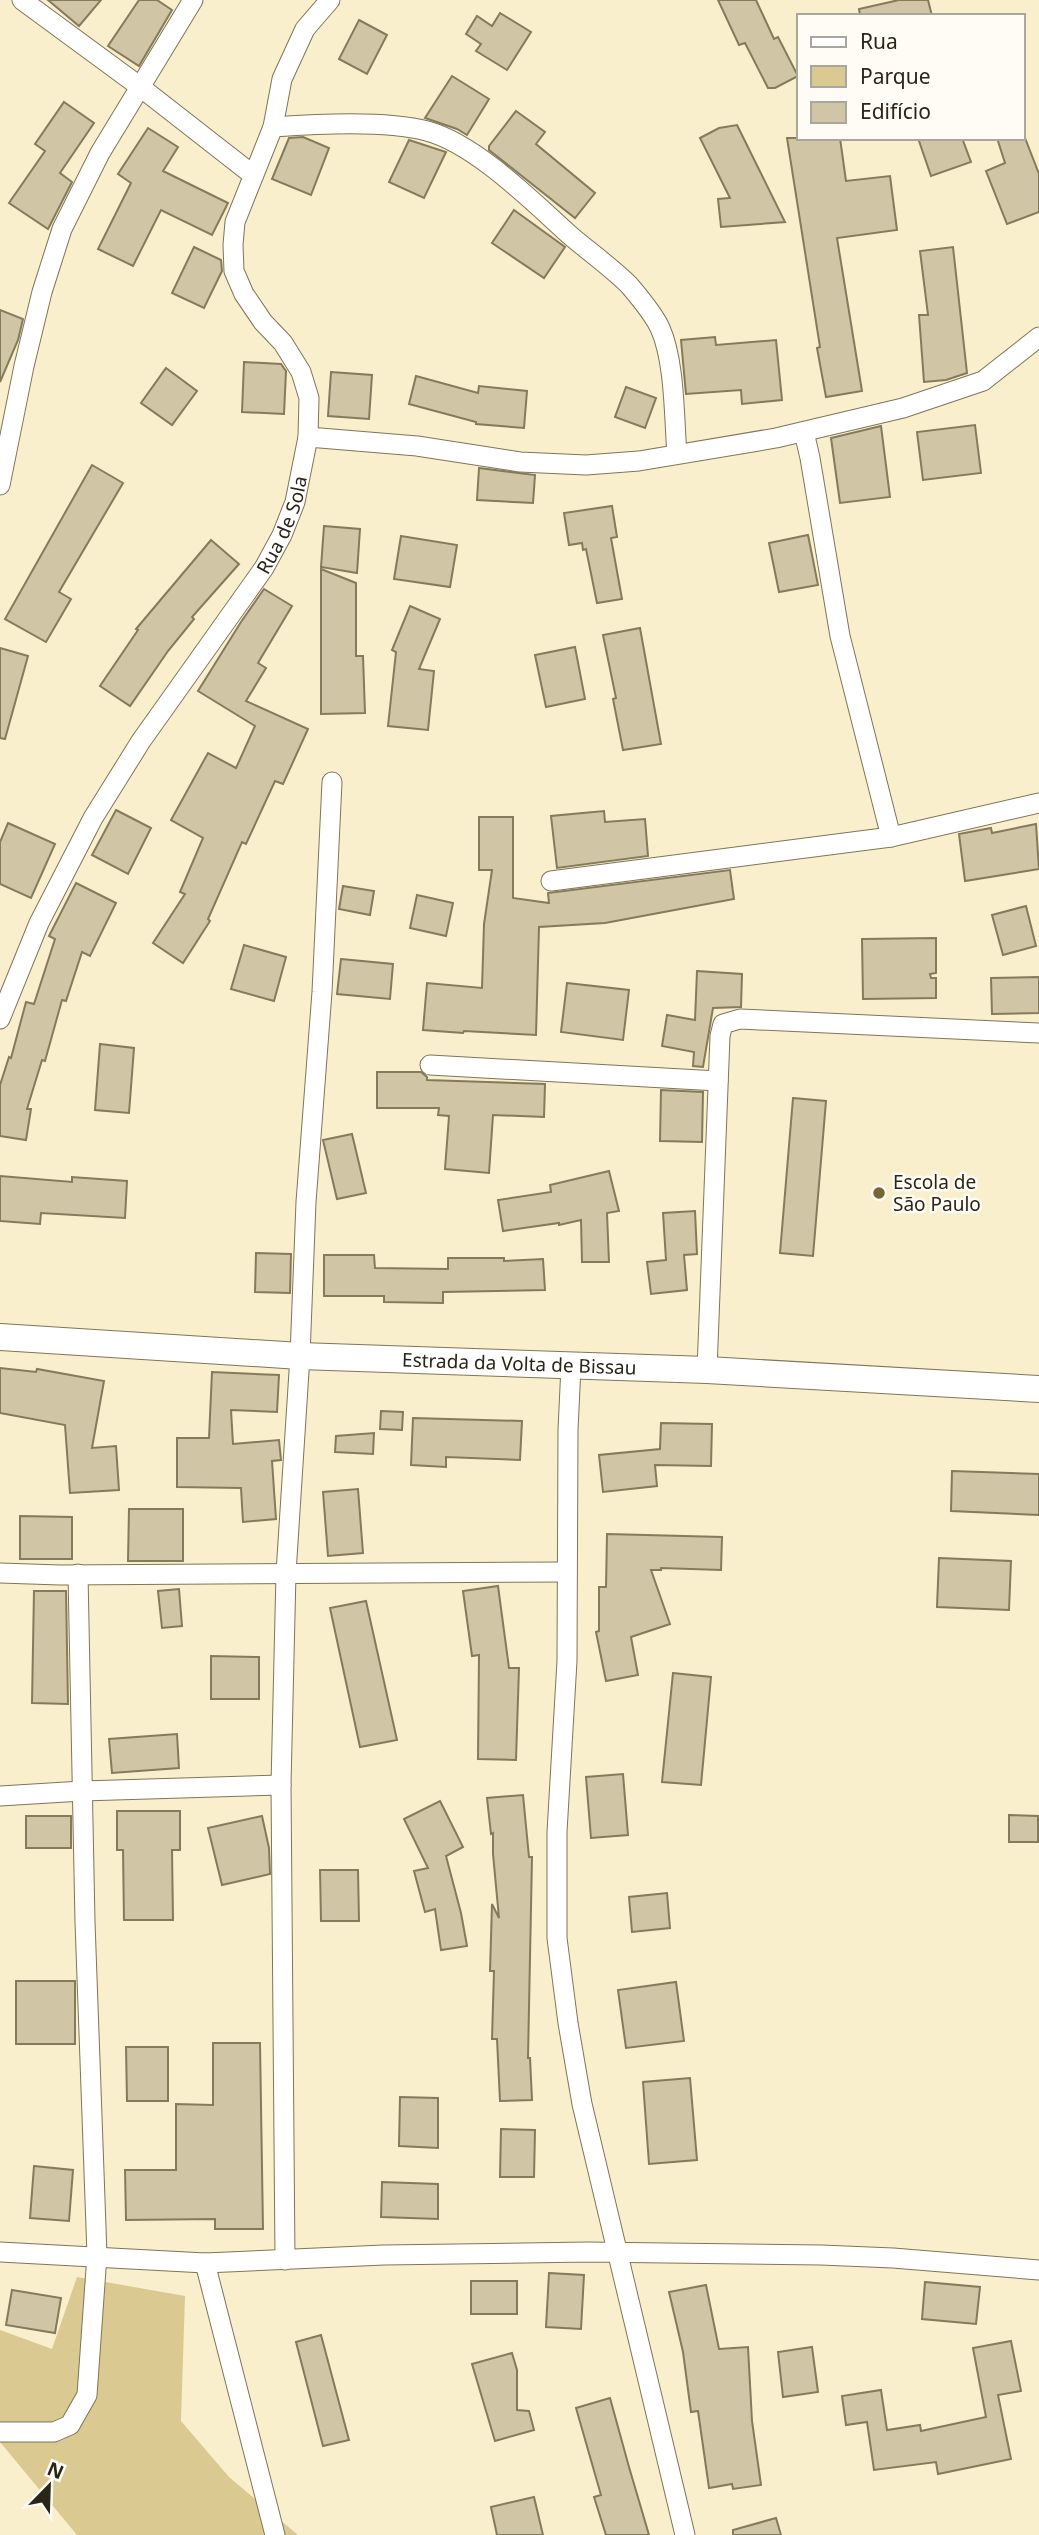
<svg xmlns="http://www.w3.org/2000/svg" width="1039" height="2535" viewBox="0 0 1039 2535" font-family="'Noto Sans',sans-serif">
<rect width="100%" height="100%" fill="#f9efcd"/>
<polygon fill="#dac991" points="77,2277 185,2296 181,2421 229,2477 298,2535 77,2535 0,2442 0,2330 52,2349"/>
<g fill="#d0c6a5" stroke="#847b5c" stroke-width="2">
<polygon points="48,0 101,0 79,26"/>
<polygon points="139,0 157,0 172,10 139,66 108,46"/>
<polygon points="718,0 756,0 774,39 778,37 798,76 775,88 768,88 745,43 739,45"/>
<polygon points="899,0 928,0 932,16 860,16 859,9"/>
<polygon points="500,13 531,32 507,70 476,51 481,44 466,34 477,16 492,26"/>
<polygon points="359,20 387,35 367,74 339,59"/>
<polygon points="452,76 489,99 467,135 457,129 425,118"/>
<polygon points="64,102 94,123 60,173 72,182 48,229 9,203 45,151 35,144"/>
<polygon points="516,111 545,132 536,144 595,193 575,218 489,150 489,146"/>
<polygon points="737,125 785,222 721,227 718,199 730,198 700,138 719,128"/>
<polygon points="148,128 178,147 163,171 228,203 212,235 161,210 133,266 98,249 131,183 118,174"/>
<polygon points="303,137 329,148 311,195 272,179 289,138"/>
<polygon points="787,138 840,138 846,181 890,176 897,230 837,238 862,391 826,397 817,348 820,347"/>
<polygon points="918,138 962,138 971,162 931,176"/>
<polygon points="997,138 1025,138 1039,174 1039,212 1007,224 986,171 1005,163"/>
<polygon points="409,140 446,152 424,198 389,182"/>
<polygon points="514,210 565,247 544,278 492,243"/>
<polygon points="194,247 221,260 222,271 204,308 172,293"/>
<polygon points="953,247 967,373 946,380 924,382 919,315 928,315 920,251"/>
<polygon points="0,310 23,319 18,340 0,382"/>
<polygon points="715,337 716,345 776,340 782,400 742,404 741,390 686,394 681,340"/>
<polygon points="244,362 281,364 286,371 284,414 242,412"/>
<polygon points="166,368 197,391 172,425 141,403"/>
<polygon points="331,372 372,375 369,419 328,416"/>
<polygon points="416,376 478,393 479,386 527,391 524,428 476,424 476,422 409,404"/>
<polygon points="626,387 656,398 645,428 615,417"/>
<polygon points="975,425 981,473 923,480 917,432"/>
<polygon points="881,426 890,497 840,503 831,438"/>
<polygon points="92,465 123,483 59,592 71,599 46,642 5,619"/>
<polygon points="479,468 535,475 533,503 477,500"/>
<polygon points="612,506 617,537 611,538 622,599 597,603 586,549 583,550 582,543 569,545 564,513"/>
<polygon points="324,526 360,529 357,573 321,567"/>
<polygon points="808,535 818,585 779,592 769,543"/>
<polygon points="401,536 457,545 450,587 394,579"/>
<polygon points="211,540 239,564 192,617 194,619 168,651 130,706 100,686 138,630 136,629"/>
<polygon points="321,569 356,583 356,656 363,656 365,713 321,714"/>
<polygon points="264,589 292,606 258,663 266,668 246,701 308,729 283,784 275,781 246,844 242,842 208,919 210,921 183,963 153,943 185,894 180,892 203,838 171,820 208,753 236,768 255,726 198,691 241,622"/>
<polygon points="410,606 440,619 419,669 434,671 428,730 388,726 396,652 392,650"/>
<polygon points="640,628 661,744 623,750 613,699 616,698 603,635"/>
<polygon points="575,647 585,699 546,707 535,655"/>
<polygon points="0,648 28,656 5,739 0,738"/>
<polygon points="116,810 151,828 128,874 92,855"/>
<polygon points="604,811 605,822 645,819 648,856 557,868 551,816"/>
<polygon points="479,817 513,817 513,898 549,903 548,893 730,870 734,899 605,923 539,927 536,1035 464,1031 463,1033 423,1030 427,983 482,988 484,924 492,870 479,870"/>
<polygon points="8,823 55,844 31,898 0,884 0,842"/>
<polygon points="1036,824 1039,869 965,881 959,834 991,828 992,833"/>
<polygon points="76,883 116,903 90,956 82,952 66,1001 62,1000 45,1061 42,1060 27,1109 31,1109 26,1140 0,1136 0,1085 9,1057 11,1058 26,1002 34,1004 55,939 49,936"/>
<polygon points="343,886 374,891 370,915 339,909"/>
<polygon points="417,895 453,903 446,936 410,928"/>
<polygon points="1026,906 1036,946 1003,955 992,915"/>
<polygon points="936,938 936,973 930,974 931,978 936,978 936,998 863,999 862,939"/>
<polygon points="244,945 286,957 274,1001 231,989"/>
<polygon points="341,959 393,964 390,999 337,994"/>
<polygon points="697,971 742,974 741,1007 713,1008 703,1067 693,1066 694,1052 662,1046 667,1015 695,1020"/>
<polygon points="1039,977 1039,1013 992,1014 991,978"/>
<polygon points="567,983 629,990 623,1040 561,1032"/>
<polygon points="100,1044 134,1048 129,1113 95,1110"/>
<polygon points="377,1072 421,1072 427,1077 427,1080 545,1084 544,1117 493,1115 489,1173 445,1169 449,1116 438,1115 439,1108 377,1108"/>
<polygon points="661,1090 703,1092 702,1142 660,1141"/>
<polygon points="793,1098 826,1101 813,1256 780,1253"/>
<polygon points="352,1134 366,1193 337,1199 323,1140"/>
<polygon points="609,1171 619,1211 607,1213 609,1262 582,1262 581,1220 559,1225 559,1223 503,1231 498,1200 551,1192 550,1185"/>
<polygon points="0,1176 72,1182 72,1177 127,1181 125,1218 41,1213 40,1224 0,1221"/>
<polygon points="695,1211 697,1254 684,1255 687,1290 651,1294 647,1262 666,1260 663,1213"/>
<polygon points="256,1253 291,1254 290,1293 255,1292"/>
<polygon points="324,1255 374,1255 375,1268 448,1269 448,1258 504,1258 504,1261 543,1259 545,1290 443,1292 443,1303 384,1302 384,1296 324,1296"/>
<polygon points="0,1368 36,1372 37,1369 104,1381 92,1448 116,1446 119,1490 70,1493 65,1425 0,1413"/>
<polygon points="212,1372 279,1375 277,1412 231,1410 233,1444 279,1440 281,1460 272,1461 276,1519 243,1522 241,1488 177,1487 177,1438 209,1438"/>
<polygon points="381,1411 403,1412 402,1430 380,1429"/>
<polygon points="413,1418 522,1421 520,1460 446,1457 446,1467 411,1465"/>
<polygon points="661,1423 712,1424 711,1466 655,1465 657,1486 603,1492 599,1455 660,1449"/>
<polygon points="374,1433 373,1454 335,1452 336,1436"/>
<polygon points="952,1471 1039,1474 1039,1515 951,1511"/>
<polygon points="358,1489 363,1553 328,1556 323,1492"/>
<polygon points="129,1509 183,1509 183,1561 128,1561"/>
<polygon points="20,1516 72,1517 72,1559 20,1559"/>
<polygon points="607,1534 722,1537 721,1570 661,1568 661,1570 651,1570 670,1624 631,1637 638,1675 606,1681 596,1632 599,1631 599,1587 606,1587"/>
<polygon points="939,1558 1011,1561 1009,1610 937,1607"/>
<polygon points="498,1586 509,1668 519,1668 516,1760 478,1759 479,1655 472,1656 463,1591"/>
<polygon points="179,1589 182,1626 162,1628 158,1591"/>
<polygon points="34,1591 66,1591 68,1704 32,1703"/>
<polygon points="366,1601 397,1740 360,1747 330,1608"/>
<polygon points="211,1656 259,1657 259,1699 211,1699"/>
<polygon points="673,1673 711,1677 701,1785 662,1782"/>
<polygon points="177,1734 179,1768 112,1773 109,1739"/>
<polygon points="623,1774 628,1835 591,1838 586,1777"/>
<polygon points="523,1795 529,1857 532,1857 528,2058 530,2058 532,2100 500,2101 497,2039 492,2039 494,1971 490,1971 492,1904 499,1918 493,1854 493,1833 491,1834 487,1798"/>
<polygon points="440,1801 463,1847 446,1856 461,1913 467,1946 441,1950 435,1909 425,1912 414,1871 428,1868 404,1819"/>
<polygon points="117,1811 180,1811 180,1850 172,1850 173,1920 124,1920 123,1850 117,1850"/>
<polygon points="1009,1815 1038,1816 1038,1842 1009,1842"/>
<rect x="26" y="1816" width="45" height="32"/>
<polygon points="262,1816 269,1848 270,1874 222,1885 208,1828"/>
<polygon points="320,1870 358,1870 359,1921 321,1921"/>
<polygon points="667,1893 670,1928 632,1932 629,1897"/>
<rect x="16" y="1981" width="59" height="63"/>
<polygon points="676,1982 684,2041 626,2048 618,1990"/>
<polygon points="213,2043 260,2043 263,2229 215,2229 215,2219 126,2220 125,2170 176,2170 176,2104 213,2105"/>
<polygon points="126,2047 168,2047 168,2101 127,2101"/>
<polygon points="690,2078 697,2160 649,2164 643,2082"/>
<polygon points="400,2097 438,2098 438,2148 399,2146"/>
<polygon points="501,2129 535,2130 534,2177 500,2177"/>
<polygon points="34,2166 73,2170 69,2221 30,2218"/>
<polygon points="382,2182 438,2184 438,2219 381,2217"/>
<polygon points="549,2273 584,2275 581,2329 546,2327"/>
<rect x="471" y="2281" width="46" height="33"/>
<polygon points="925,2282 980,2287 976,2324 922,2319"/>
<polygon points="706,2285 719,2349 748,2347 752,2421 761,2485 733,2489 732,2484 709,2488 698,2411 691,2412 683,2352 669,2292"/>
<polygon points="12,2290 61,2298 55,2333 6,2325"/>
<polygon points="321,2335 349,2440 323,2446 296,2342"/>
<polygon points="1011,2341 1021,2391 998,2395 1011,2459 938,2474 936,2462 874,2470 867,2422 846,2425 842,2396 881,2390 887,2430 920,2425 921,2431 986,2417 973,2348"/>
<polygon points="812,2347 818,2392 783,2397 778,2352"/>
<polygon points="512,2353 517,2370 517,2410 529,2411 534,2430 495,2441 472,2364"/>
<polygon points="610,2398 629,2467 649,2535 606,2535 594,2497 601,2495 576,2408"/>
<polygon points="534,2497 543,2535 497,2535 491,2507"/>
<polygon points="776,2518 781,2535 733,2535 733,2530"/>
</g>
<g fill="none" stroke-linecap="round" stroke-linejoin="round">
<g stroke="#7f7557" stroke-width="21">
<g id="street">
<polyline points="22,0 139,86 253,175"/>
<path d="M273 127C317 124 385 120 427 131 476 144 534 203 572 237 591 253 612 268 629 285 640 298 653 313 660 328 675 361 674 418 677 454"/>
<polyline points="804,432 810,458 840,636 891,837"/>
<polyline points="308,437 417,446 520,462 586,465 639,461 776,438 903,408 983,381 1039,337"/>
<polyline points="0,485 24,366 42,292 62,229 100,153 193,0"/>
<polyline points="551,881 891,837 1039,803"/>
<path id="s1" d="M0 1019 39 923 93 818 141 741 264 568 282 535 295 502 308 437 309 398 301 372 283 343 263 322 244 294 234 271 233 245 235 222 273 127 282 79 305 29 330 0"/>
<polyline points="430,1065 718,1081"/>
<polyline points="571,1366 568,1430 567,1661 557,1832 557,1938 568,2023 582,2104 685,2535"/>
<polyline points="707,1370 720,1036 723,1024 740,1019 1039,1033"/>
<polyline points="0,1573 60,1575 567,1572"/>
<polyline points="0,1796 82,1791 281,1785"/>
<polyline points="0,2252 205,2263 384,2255 588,2252 821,2255 893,2258 1039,2270"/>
<polyline points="285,2260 281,1785 286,1573 300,1356 306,1202 322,992 332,782"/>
<polyline points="205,2263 275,2535"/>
<polyline points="0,2432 54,2432 70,2425 87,2395 97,2255 85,1922 78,1574"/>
</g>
</g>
<g stroke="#7f7557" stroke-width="28">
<g id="secondary">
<path id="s2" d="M0 1337 300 1356 707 1370 1039 1389"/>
</g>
</g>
<use href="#street" stroke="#fff" stroke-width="19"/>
<use href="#secondary" stroke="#fff" stroke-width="26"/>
</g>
<circle fill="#756633" stroke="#fefcf5" stroke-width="2.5" cx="879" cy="1193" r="7"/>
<g text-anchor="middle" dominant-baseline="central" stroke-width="5" stroke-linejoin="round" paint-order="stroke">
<g font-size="19" fill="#292519" stroke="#fefcf5">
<text stroke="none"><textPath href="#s1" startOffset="572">Rua de Sola</textPath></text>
<text stroke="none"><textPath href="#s2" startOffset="520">Estrada da Volta de Bissau</textPath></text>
</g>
<g font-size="19" fill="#292519" stroke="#fefcf5" text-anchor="start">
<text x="893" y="1182">Escola de<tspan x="893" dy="22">São Paulo</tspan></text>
</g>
</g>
<rect x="797" y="14" width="228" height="126" fill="#fefcf5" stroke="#a9a69d" stroke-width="2"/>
<rect x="811" y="37" width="35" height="10" fill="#ffffff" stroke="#a9a69d" stroke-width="2"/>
<text x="860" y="49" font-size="21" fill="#292519">Rua</text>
<rect x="811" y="66" width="35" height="21" fill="#dac991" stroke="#a9a69d" stroke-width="2"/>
<text x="860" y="84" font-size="21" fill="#292519">Parque</text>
<rect x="811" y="102" width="35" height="21" fill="#d0c6a5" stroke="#a9a69d" stroke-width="2"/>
<text x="860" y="119" font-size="21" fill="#292519">Edifício</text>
<g transform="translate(49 2486) rotate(23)" stroke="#fefcf5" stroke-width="5" paint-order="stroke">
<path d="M0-5L12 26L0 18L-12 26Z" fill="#292519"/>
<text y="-10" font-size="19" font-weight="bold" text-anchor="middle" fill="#292519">N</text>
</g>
</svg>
